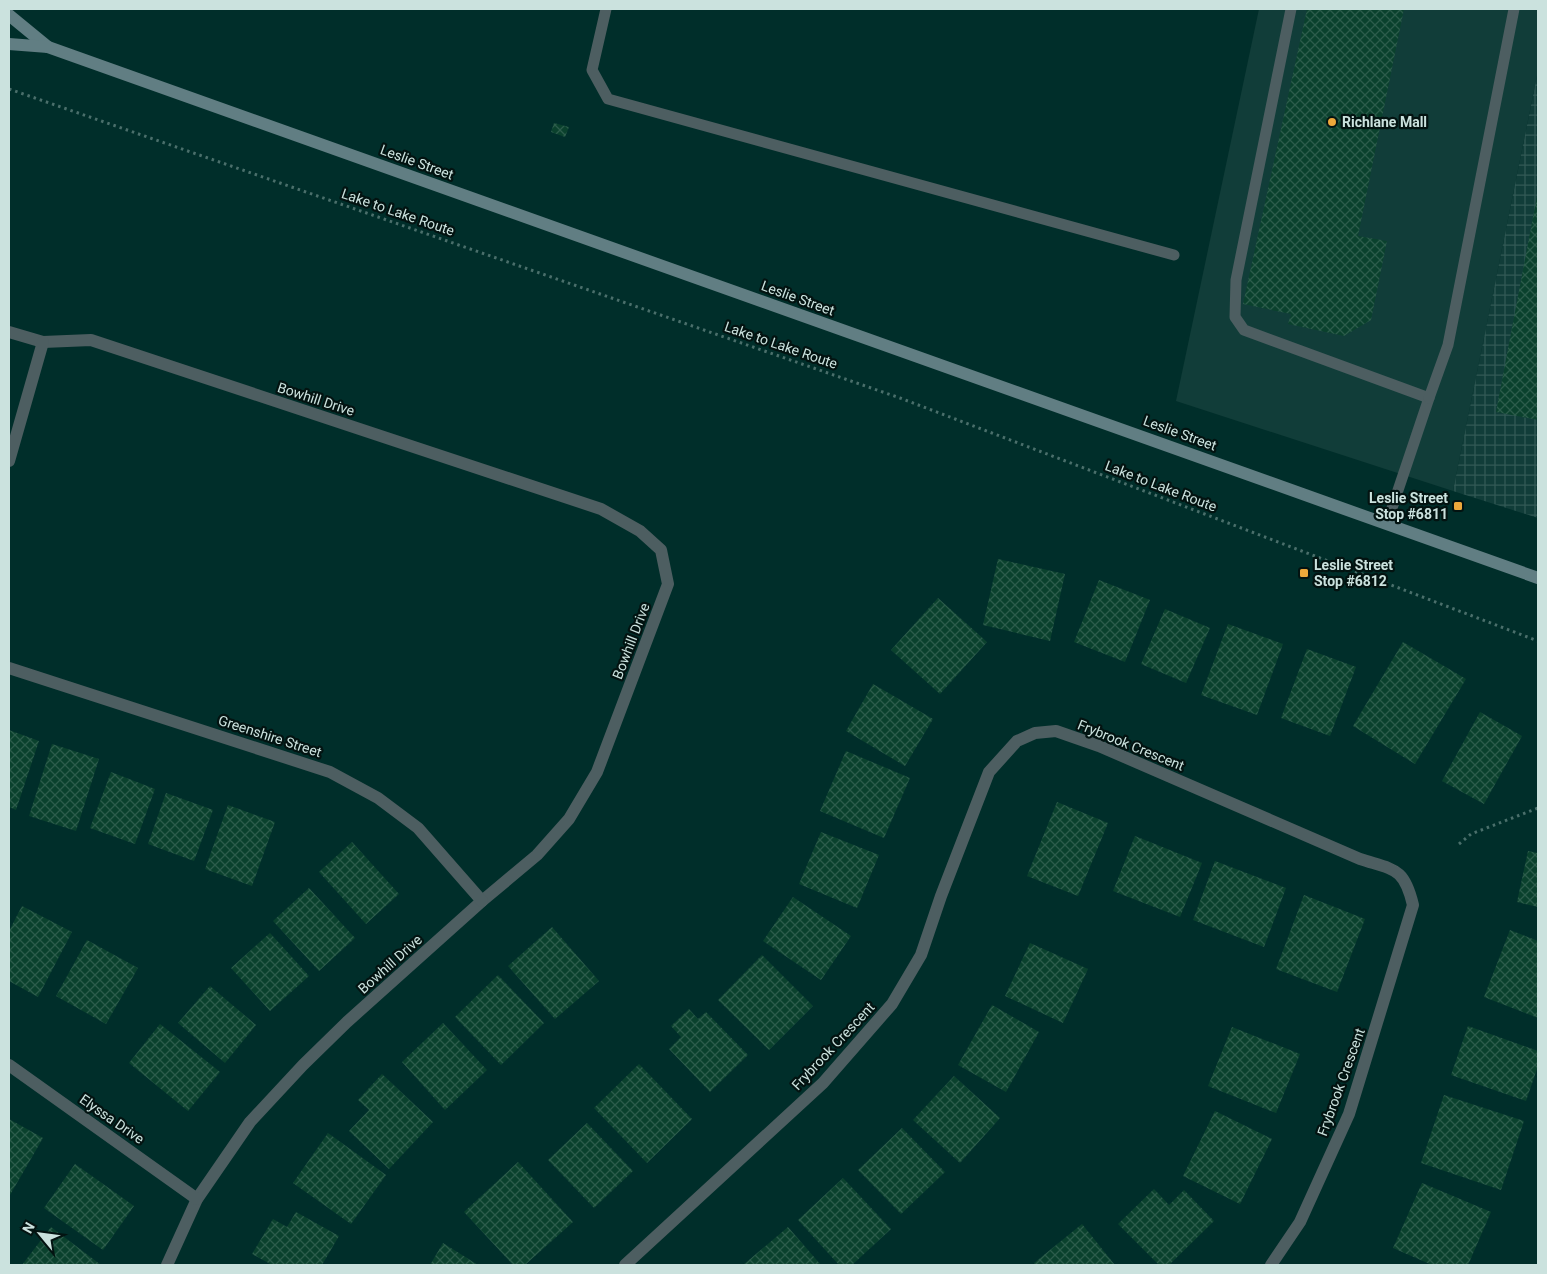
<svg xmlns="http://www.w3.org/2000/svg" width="1547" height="1274" viewBox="0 0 1547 1274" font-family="Roboto,sans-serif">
<defs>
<pattern id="industrial-grid" width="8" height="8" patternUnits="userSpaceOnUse" patternTransform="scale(1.25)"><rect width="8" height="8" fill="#113d39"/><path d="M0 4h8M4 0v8" fill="none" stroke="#325955"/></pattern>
<pattern id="building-cross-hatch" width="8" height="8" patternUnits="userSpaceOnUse" patternTransform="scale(1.25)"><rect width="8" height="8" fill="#0a412d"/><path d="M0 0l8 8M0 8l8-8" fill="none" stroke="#2c5c4b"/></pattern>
</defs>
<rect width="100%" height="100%" fill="#002e2a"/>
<polygon fill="#113d39" points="1259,9 1538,9 1538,71 1453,491 1176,401"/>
<polygon fill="url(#industrial-grid)" points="1538,71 1538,518 1453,491"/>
<g fill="url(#building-cross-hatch)">
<polygon points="1307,9 1404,9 1358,236 1387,241 1371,320 1344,336 1288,324 1291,314 1243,304"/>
<polygon points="554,123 569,127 565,137 551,132"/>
<polygon points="1537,196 1538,196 1538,420 1496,412"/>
<polygon points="998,559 1065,574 1050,641 983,625"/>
<polygon points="1099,580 1150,600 1125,662 1074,642"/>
<polygon points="938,598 987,642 940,694 891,650"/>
<polygon points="1165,609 1210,628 1186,683 1141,664"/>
<polygon points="1228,624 1283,644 1257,715 1201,695"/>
<polygon points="1403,642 1466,679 1415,764 1353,726"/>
<polygon points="1307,649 1356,667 1330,736 1281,718"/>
<polygon points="873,684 933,719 905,766 846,731"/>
<polygon points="1480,712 1522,736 1484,804 1442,781"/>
<polygon points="9,730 39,741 16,810 9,807"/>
<polygon points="52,744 99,759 76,831 29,816"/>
<polygon points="846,751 910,778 884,838 820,811"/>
<polygon points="111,772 155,789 135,844 90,828"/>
<polygon points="166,793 213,810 194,861 148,844"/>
<polygon points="1057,802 1108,823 1078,896 1027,876"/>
<polygon points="228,805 275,822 252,886 205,869"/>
<polygon points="821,832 879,855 857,908 799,884"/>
<polygon points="1135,836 1202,863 1180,917 1113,891"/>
<polygon points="352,842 399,894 366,924 319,872"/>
<polygon points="1528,851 1538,853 1538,907 1517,902"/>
<polygon points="1215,861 1286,888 1264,947 1193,920"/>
<polygon points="309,888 355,938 319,971 273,921"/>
<polygon points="1304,895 1365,919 1337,992 1276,969"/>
<polygon points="793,897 851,936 821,980 763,941"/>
<polygon points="22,906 72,932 38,997 9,981 9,931"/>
<polygon points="552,927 599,981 555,1019 508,966"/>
<polygon points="1510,930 1538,941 1538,1018 1484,997"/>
<polygon points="270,933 309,976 270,1011 231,968"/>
<polygon points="87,940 138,968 106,1024 56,996"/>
<polygon points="1030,943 1088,969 1063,1023 1005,996"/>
<polygon points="762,955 813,1006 769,1050 718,1000"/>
<polygon points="498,975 544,1023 501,1065 455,1017"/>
<polygon points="210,986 256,1025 225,1063 178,1023"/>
<polygon points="992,1005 1039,1032 1006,1092 958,1065"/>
<polygon points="689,1009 698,1019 706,1012 748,1055 710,1092 669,1049 681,1037 671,1026"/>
<polygon points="443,1023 487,1070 445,1110 402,1062"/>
<polygon points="160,1024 220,1072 188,1111 129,1063"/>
<polygon points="1468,1026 1538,1051 1538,1066 1526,1101 1451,1075"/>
<polygon points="1232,1027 1300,1054 1276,1113 1208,1086"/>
<polygon points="639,1064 692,1119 647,1163 594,1108"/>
<polygon points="382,1074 433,1122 389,1169 349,1131 369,1110 358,1100"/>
<polygon points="954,1076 1000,1118 960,1163 913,1120"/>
<polygon points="1444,1095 1524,1121 1501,1190 1421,1163"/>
<polygon points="1215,1111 1272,1139 1240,1204 1183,1176"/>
<polygon points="9,1119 43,1138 10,1195 9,1194"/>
<polygon points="587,1123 633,1171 594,1208 548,1160"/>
<polygon points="902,1128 945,1172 901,1214 858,1170"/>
<polygon points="328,1133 386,1175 351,1224 293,1183"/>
<polygon points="518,1162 573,1222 525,1265 513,1265 464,1212"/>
<polygon points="75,1164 134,1206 103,1250 44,1208"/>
<polygon points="843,1178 891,1229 852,1265 839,1265 798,1220"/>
<polygon points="1422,1183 1491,1212 1468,1265 1432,1265 1393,1248"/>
<polygon points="1154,1189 1169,1205 1184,1190 1214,1221 1169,1265 1159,1265 1118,1224"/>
<polygon points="296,1212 339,1236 322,1265 272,1265 252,1254 273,1219 287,1227"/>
<polygon points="1082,1224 1115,1265 1036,1265 1034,1263"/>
<polygon points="51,1227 101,1265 22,1265"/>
<polygon points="788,1227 821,1265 743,1265"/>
<polygon points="443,1243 478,1265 430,1265"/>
</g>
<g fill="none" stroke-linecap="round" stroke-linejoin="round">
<g stroke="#4a6f6b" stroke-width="3" stroke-dasharray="2.5 4" stroke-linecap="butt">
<polyline points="9,89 900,398 1538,641"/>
<polyline points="1459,844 1471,834 1538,808"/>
</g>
<g stroke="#4d5e61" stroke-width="11">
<polyline points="606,9 592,70 608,99 1174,255"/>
<polyline points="1291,9 1236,280 1235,317 1244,330 1429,398 1387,523"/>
<polyline points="1429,398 1448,345 1514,9"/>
</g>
<g stroke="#4d5e61" stroke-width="12">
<polyline points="9,332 43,342 91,340 601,509 640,531 661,550 668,584 597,772 569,819 537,855 482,901 347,1022 303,1065 250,1122 197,1199 167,1265"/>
<polyline points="9,461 43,342"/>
<polyline points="9,668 330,772 378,798 418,828 482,901"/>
<polyline points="9,1065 197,1199"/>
<path d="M625 1265 823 1083 892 1004 921 955 941 896 989 772 1017 741 1035 733 1056 731 1099 746 1360 859C1394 870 1404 867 1413 905L1349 1114 1300 1222 1271 1265"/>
</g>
<g stroke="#617e83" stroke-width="12">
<polyline points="9,15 48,47"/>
<polyline points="9,44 48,47 1538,578"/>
</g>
</g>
<g fill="#eda83b" stroke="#031311" stroke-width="2">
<circle cx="1332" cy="122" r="5"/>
<rect x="1453" y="501" width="10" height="10" rx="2.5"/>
<rect x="1299" y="568" width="10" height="10" rx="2.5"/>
</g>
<g text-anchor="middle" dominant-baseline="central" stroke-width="4.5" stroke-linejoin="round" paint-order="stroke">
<g font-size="14" font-weight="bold" fill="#cbe2de" stroke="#031311" text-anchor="start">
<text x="1342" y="122">Richlane Mall</text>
<text x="1448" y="498" text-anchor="end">Leslie Street<tspan x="1448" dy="16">Stop #6811</tspan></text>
<text x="1314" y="565">Leslie Street<tspan x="1314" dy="16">Stop #6812</tspan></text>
</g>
<g font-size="14" fill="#cbe2de" stroke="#031311">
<text transform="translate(417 162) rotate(20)">Leslie Street</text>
<text transform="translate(398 212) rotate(19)">Lake to Lake Route</text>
<text transform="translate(798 298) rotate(20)">Leslie Street</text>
<text transform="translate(781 345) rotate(19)">Lake to Lake Route</text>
<text transform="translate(316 399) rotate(18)">Bowhill Drive</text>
<text transform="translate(1180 433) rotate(20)">Leslie Street</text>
<text transform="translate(1161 486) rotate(21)">Lake to Lake Route</text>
<text transform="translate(631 641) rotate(-69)">Bowhill Drive</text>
<text transform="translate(270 736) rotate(18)">Greenshire Street</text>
<text transform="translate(1131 745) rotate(22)">Frybrook Crescent</text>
<text transform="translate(390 964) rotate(-42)">Bowhill Drive</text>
<text transform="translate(833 1046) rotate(-47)">Frybrook Crescent</text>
<text transform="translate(1341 1082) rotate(-70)">Frybrook Crescent</text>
<text transform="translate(112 1119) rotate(35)">Elyssa Drive</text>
</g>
</g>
<rect width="1547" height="1274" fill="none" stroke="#cbe2de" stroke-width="20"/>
<g transform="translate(40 1234) rotate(299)" stroke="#031311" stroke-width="4" paint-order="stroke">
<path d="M0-4L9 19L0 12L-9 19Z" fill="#cbe2de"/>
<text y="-8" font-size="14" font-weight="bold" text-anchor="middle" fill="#cbe2de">N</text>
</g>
</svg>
